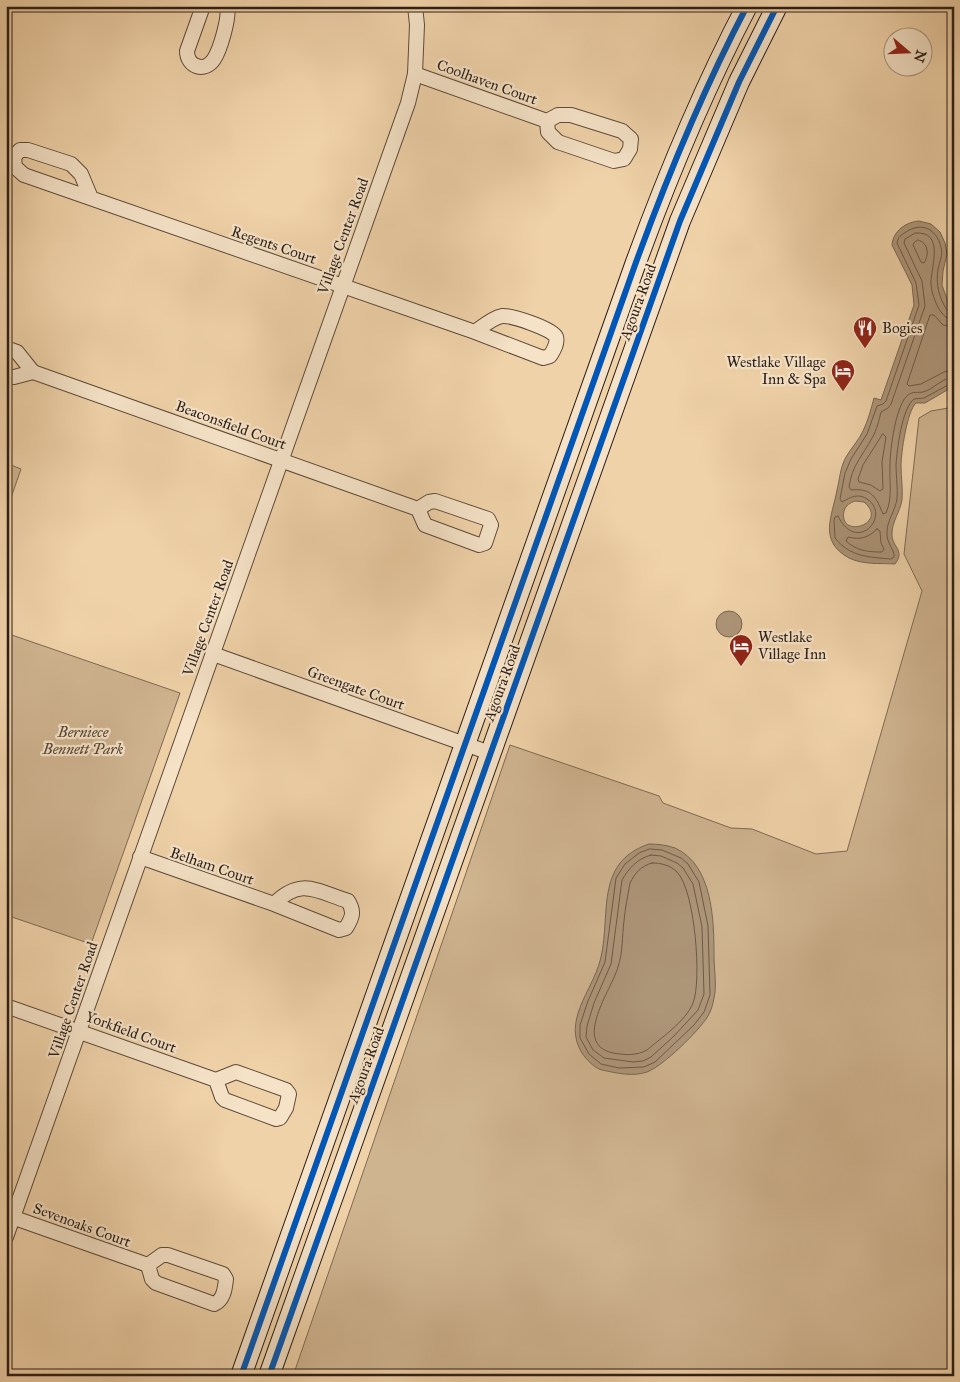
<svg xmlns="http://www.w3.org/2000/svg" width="960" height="1382" viewBox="0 0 960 1382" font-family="'IM FELL Great Primer',serif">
<rect width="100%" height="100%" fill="#f0d2a9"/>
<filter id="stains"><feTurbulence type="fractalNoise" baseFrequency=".004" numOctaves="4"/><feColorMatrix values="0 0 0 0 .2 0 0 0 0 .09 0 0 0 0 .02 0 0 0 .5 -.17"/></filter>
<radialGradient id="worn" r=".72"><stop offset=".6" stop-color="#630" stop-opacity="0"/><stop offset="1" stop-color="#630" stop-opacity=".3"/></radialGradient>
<g fill="#cfb490" stroke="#7e6a54">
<polygon points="954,407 954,1376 293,1376 510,745 659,796 663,803 731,828 752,829 816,854 847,851 922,591 904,554 919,418 931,411"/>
<polygon points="6,463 21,469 6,512"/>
<polygon points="6,633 180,693 91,944 6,915"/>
</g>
<g fill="#ad9578" stroke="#796652" fill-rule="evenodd">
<path d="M919 221 931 224 940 232 945 243 947 254 943 271 942 285 947 299 954 312V386L925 403H916C907 411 901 453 901 466 901 477 903 489 902 500 900 512 892 522 892 533 891 547 906 550 895 564 880 563 863 565 849 558 818 541 832 517 837 490 840 478 840 468 846 457 851 448 859 440 863 431 868 421 871 409 874 398L881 400 914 305 912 285 892 245C893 231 906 222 919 221ZM855 501 864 502C890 524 838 540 844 511 846 505 850 503 855 501Z"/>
<circle cx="729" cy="624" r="13"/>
<path d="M649 844C658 844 666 845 675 848 713 865 714 921 714 956 714 969 717 986 714 998 713 1004 711 1011 708 1016 699 1031 663 1066 647 1072 633 1077 616 1073 602 1070 594 1068 586 1059 582 1053 562 1021 592 991 600 961 612 916 593 863 649 844Z"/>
</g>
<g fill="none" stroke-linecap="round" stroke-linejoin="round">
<g stroke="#6c5a48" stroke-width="1">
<path d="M918 240C929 243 929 255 924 263L921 262 913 245 914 243Z"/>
<path d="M954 313C948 313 946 309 943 303 938 293 936 281 938 269 940 261 943 255 941 247 936 228 921 222 906 232 901 235 898 237 897 243L916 283 919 305 886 401 883 404 877 406 867 434 851 459 845 473 840 499 842 502C851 497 858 493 867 499 892 515 857 555 838 516L835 517 834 520 835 538C850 557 869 557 891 559L894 557C895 550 886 543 887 532 887 521 895 511 897 499 898 488 896 476 896 465 897 449 902 408 914 399L924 398 950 384 954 383"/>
<path d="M954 320C946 319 943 315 939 309 935 302 931 291 931 283 931 266 945 231 915 233L905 239 904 243 922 281 925 306 891 404 888 408 881 412C879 420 877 430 872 438 862 457 852 465 849 487L851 490C872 488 876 497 883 514L886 513C893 497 889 481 890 464 890 449 896 404 908 395 913 391 918 393 923 392 934 389 942 378 954 377"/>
<polyline points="954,327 943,325 934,315 930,315 907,384 909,386 921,384 944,372 954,370"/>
<polygon points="883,434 886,437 882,462 883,489 880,491 871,485 859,482 858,479 863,465"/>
<path d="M877 529 880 531 881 543 884 549 882 552C868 552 857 551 846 541L848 537C860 540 868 538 877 529Z"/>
<polygon points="650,849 662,850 681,858 688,864 699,882 708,926 710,995 704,1012 694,1025 655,1062 644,1067 619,1068 601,1064 589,1054 580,1038 580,1025 588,1001 605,962 616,878 625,864 639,853"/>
<path d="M651 855 661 856 677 863 683 868 693 884 702 927 704 994 698 1010 674 1036 651 1057 643 1061 633 1062 604 1058 593 1050 586 1037 587 1026 594 1003 611 964 622 880C629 868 637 859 651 855Z"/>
<path d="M652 863C661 863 670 865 677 872 695 890 702 981 693 1003 686 1021 661 1038 647 1050 636 1056 625 1055 613 1053 571 1044 612 989 618 967 623 952 622 936 624 921 625 908 628 895 630 883 635 873 641 866 652 863Z"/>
</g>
<g stroke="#5d4c3c" stroke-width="16">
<g id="minor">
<path d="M203 6 187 51C187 67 205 73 214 59 220 50 230 17 227 6"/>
<polyline points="415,74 547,121 558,115 571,115 622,131 631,139 630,149 624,159 614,161 558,142 548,132 547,121"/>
<path d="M91 198 81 174 71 164 28 150H20L14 157 15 167 24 175 475 332 543 358 550 356C553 351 558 344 556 337 553 329 511 315 502 316 492 318 482 327 475 332"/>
<polyline points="6,348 17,352 33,372 418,509"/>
<polyline points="6,377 14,377 33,372"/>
<polygon points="435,501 488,519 491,525 485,543 479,545 425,525 418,509 429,502"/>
<polyline points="213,654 490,753"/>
<path d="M140 857 274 904 339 930 346 928C352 918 355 912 348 901 316 891 301 877 274 904"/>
<polyline points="6,1006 216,1080 236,1072 286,1090 289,1094 286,1108 280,1118 276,1119 225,1100 222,1097 216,1080"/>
<polyline points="6,1215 148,1265"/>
<polyline points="6,1237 408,103 415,74 417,25 415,6"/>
<path d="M162 1255H168L223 1274 226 1279C225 1288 224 1300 214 1304L156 1283 152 1279 148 1265Z"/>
</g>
</g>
<g stroke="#2c1f18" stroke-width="22">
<g id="secondary">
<path d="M241 1376 635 265C667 177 703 90 747 6"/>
<polyline points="269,1376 680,221 739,82 777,6"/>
</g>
</g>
<use href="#minor" stroke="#f5e2c7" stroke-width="14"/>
<use href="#secondary" stroke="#f5e2c7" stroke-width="20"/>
<g stroke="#f5e2c7" stroke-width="9">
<g id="cycleway">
<path d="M241 1376 635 265C667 177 703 90 747 6"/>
<polyline points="269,1376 680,221 739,82 777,6"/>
</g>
</g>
<use href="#cycleway" stroke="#0057b8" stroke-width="6"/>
</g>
<defs>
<g id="restaurant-pin" transform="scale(1.25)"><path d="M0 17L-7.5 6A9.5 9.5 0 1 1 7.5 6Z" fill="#8f2418" stroke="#f5e2c7"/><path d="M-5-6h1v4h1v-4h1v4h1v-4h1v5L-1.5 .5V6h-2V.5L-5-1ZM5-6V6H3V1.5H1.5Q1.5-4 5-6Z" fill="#fff"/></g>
<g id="hotel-pin" transform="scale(1.25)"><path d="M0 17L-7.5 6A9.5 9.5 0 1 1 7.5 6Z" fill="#8f2418" stroke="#f5e2c7"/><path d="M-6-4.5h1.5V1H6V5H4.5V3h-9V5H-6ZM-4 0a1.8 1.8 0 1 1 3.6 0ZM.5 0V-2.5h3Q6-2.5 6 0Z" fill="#fff"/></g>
</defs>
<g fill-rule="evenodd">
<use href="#restaurant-pin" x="865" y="328"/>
<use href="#hotel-pin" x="843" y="371"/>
<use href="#hotel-pin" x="741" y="646"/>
</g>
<g text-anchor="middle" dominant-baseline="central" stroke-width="4.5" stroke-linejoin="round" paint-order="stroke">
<g font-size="15" fill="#2c1f18" stroke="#f5e2c7">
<text transform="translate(487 82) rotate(20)">Coolhaven Court</text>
<text transform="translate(343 236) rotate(-70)">Village Center Road</text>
<text transform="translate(274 245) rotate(19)">Regents Court</text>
<text transform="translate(638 302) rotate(-70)">Agoura Road</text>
<text transform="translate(231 425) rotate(20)">Beaconsfield Court</text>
<text transform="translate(208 618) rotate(-70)">Village Center Road</text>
<text transform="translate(502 683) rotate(-70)">Agoura Road</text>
<text transform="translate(356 688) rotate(20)">Greengate Court</text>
<text transform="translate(212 866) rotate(19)">Belham Court</text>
<text transform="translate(73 1000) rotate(-71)">Village Center Road</text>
<text transform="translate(131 1032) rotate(20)">Yorkfield Court</text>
<text transform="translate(366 1065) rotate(-70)">Agoura Road</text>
<text transform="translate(82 1225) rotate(20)">Sevenoaks Court</text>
</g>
<g font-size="15" fill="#2c1f18" stroke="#f5e2c7" text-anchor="start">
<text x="882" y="328">Bogies</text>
<text x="826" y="362" text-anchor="end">Westlake Village<tspan x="826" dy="17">Inn &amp; Spa</tspan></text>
<text x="758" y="637">Westlake<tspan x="758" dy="17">Village Inn</tspan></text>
</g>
<g font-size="15" font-style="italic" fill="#554436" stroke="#f5e2c7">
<text x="83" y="732">Berniece<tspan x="83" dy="17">Bennett Park</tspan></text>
</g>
</g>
<rect width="960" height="1382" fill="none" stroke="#f0d2a9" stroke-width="25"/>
<rect x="8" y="8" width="945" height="1367" fill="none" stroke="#2c1f18" stroke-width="2.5"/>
<rect x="12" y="12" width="935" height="1357" fill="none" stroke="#2c1f18"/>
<g transform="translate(908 52) rotate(109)"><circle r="24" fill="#f5e2c7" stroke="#a59481"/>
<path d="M0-4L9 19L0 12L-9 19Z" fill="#8f2418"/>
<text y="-8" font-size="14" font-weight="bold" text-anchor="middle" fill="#2c1f18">N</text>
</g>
<rect width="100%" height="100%" filter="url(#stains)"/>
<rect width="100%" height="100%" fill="url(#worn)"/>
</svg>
